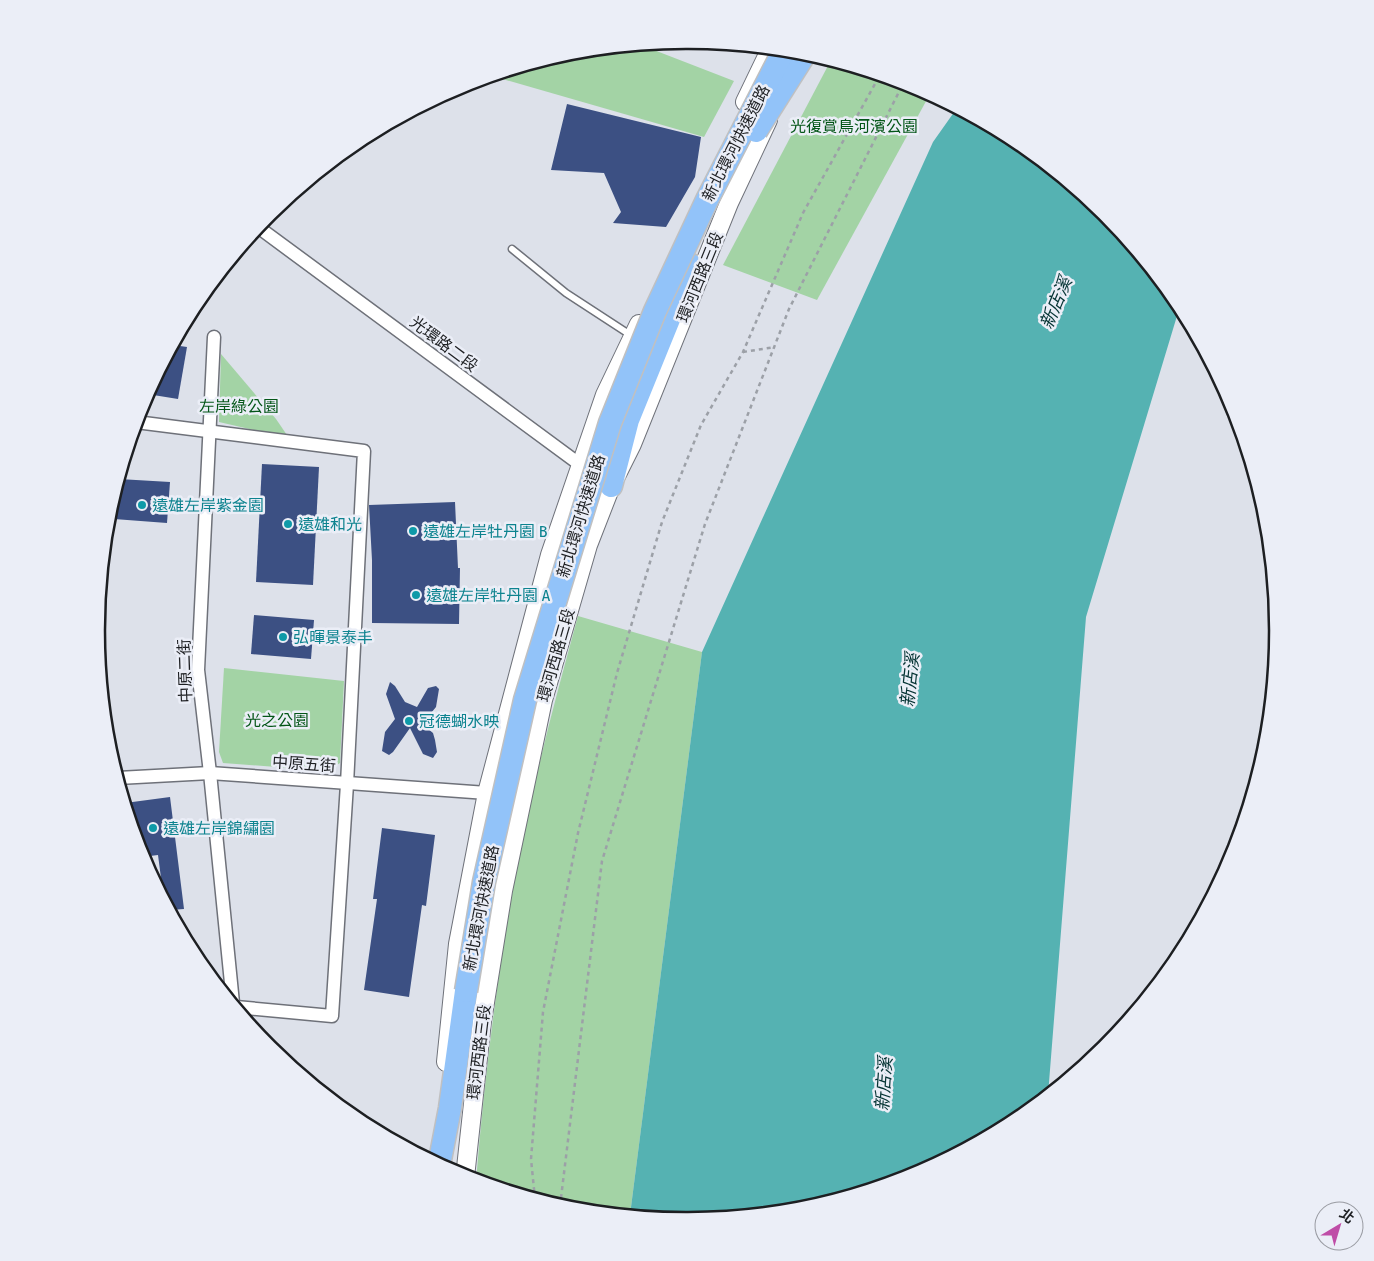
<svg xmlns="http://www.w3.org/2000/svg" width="1374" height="1261" viewBox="0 0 1374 1261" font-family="'Fira Sans Condensed','Noto Sans TC',sans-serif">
<rect width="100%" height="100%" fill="#dde1ea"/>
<g fill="#a3d3a5">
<polygon points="641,45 734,81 704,137 492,76 572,51"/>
<polygon points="831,60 913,85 930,94 817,300 723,265"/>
<polygon points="221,354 276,419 289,438 219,422"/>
<path d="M578 616 702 652 630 1215 572 1210 476 1181C486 1059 502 933 528 814 542 748 560 682 578 616Z"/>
<polygon points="224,668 344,681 340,763 328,771 223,763 219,752"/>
</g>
<polygon fill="#55b2b2" points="957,108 1015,140 1105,213 1180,306 1086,617 1048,1095 1015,1122 913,1176 802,1210 687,1221 630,1215 702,652 933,142"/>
<g fill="#3c5083">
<polygon points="567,104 701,137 695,177 666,227 613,223 621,212 604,173 551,170"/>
<polygon points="173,345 187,347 178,399 147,394"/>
<polygon points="262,464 319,467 313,585 256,582"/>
<polygon points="119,479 170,482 167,523 114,519 116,490"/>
<polygon points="455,502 458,568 460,568 459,624 372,623 372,560 369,505"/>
<polygon points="254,615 314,620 311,659 251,654"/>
<polygon points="390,682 395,686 405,702 417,707 428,688 436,686 439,689 436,707 422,724 433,733 435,740 437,752 433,758 423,754 410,728 393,752 389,755 382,751 385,732 395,719 386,694"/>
<polygon points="170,797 184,909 170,910 153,878 161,878 158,855 142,857 125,803"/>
<polygon points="382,828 435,835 426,906 422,905 409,997 364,990 377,899 373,899"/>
</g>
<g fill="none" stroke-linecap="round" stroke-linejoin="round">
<g stroke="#6e7179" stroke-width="9">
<polyline id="lane" points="512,249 566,293 632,336"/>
</g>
<g stroke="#6e7179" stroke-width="15">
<g id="street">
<polyline points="258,227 586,469"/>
<polyline points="214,337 198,670 210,773 233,1003"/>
<polyline points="136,422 364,451 347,784 332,1016 236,1007"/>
<polyline points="118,778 210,773 487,793"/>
</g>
</g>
<g stroke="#6e7179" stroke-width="20">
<g id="secondary">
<polyline points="745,102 771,48"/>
<polyline points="446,1062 458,944 487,793 550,555 605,395 639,324"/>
<polyline points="465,1177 482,1021 503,891 543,700 588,545 611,486 632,444 729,203 768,120"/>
</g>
</g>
<g stroke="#c0c0c1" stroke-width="25">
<g id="highway">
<polyline points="611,486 628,420 691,265"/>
<polyline points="440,1160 450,1108 466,991"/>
</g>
</g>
<g stroke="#9ca0a7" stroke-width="2.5" stroke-dasharray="4 4" stroke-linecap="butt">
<polyline points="743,352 775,347"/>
<polyline points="535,1199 531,1159 543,1012 578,833 617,673 662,522 701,425 743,352 803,213 880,75"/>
<polyline points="560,1206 602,861 705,524 789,309 904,82"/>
</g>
<use href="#lane" stroke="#fff" stroke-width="6"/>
<use href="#street" stroke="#fff" stroke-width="12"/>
<use href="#secondary" stroke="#fff" stroke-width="18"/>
<use href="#highway" stroke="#92c3f9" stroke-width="22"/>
<g stroke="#c0c0c1" stroke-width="25" stroke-linecap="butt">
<g id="highway-bridge">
<polyline points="756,131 806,52"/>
<polyline points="466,991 484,882 525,700 610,423 655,311 707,200 784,50"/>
</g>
</g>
<use href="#highway-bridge" stroke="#92c3f9" stroke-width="22"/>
</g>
<g fill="#0f9aa8" stroke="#ebeef7" stroke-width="2">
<circle cx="142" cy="505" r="5"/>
<circle cx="288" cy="524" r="5"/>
<circle cx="413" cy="531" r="5"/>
<circle cx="416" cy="595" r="5"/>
<circle cx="283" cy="637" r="5"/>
<circle cx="409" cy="721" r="5"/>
<circle cx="153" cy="828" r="5"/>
</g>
<g text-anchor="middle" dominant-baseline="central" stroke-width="5" stroke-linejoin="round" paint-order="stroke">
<g font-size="16" fill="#045618" stroke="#ebeef7">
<text x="854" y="126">光復賞鳥河濱公園</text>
<text x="239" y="406">左岸綠公園</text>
<text x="277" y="720">光之公園</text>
</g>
<g font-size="16" fill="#1d1f22" stroke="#ebeef7">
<text transform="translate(736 143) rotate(-63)">新北環河快速道路</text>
<text transform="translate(700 277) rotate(-68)">環河西路三段</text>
<text transform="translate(444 344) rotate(37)">光環路二段</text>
<text transform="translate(581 516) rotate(-73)">新北環河快速道路</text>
<text transform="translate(556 655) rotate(-74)">環河西路三段</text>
<text transform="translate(185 671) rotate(-92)">中原二街</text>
<text transform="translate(304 764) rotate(4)">中原五街</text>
<text transform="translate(481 908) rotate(-79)">新北環河快速道路</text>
<text transform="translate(479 1052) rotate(-83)">環河西路三段</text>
</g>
<g font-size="16" fill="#0d838f" stroke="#ebeef7" text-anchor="start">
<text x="152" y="505">遠雄左岸紫金園</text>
<text x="298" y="524">遠雄和光</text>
<text x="423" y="531">遠雄左岸牡丹園 B</text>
<text x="426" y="595">遠雄左岸牡丹園 A</text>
<text x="293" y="637">弘暉景泰丰</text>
<text x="419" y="721">冠德蝴水映</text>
<text x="163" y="828">遠雄左岸錦繡園</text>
</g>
<g font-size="18" font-style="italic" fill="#053434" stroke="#ebeef7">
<text transform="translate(1056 303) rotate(-67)">新店溪</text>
<text transform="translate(910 680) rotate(-84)">新店溪</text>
<text transform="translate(884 1084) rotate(-86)">新店溪</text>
</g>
</g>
<path d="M0 0H1374V1261H0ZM686 49H688A581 581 0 0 1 1269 630V631A581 581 0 0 1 688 1212H686A581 581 0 0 1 105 631V630A581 581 0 0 1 686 49Z" fill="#ebeef7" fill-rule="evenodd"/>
<path fill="none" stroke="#1d1f22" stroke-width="2.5" d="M686 49H688A581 581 0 0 1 1269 630V631A581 581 0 0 1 688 1212H686A581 581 0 0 1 105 631V630A581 581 0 0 1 686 49Z"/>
<g transform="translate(1339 1226) rotate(38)"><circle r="24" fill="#ebeef7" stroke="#999ba2"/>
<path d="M0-4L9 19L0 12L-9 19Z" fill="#bf4da7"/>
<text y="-8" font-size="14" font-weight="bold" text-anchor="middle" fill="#1d1f22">北</text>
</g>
</svg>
